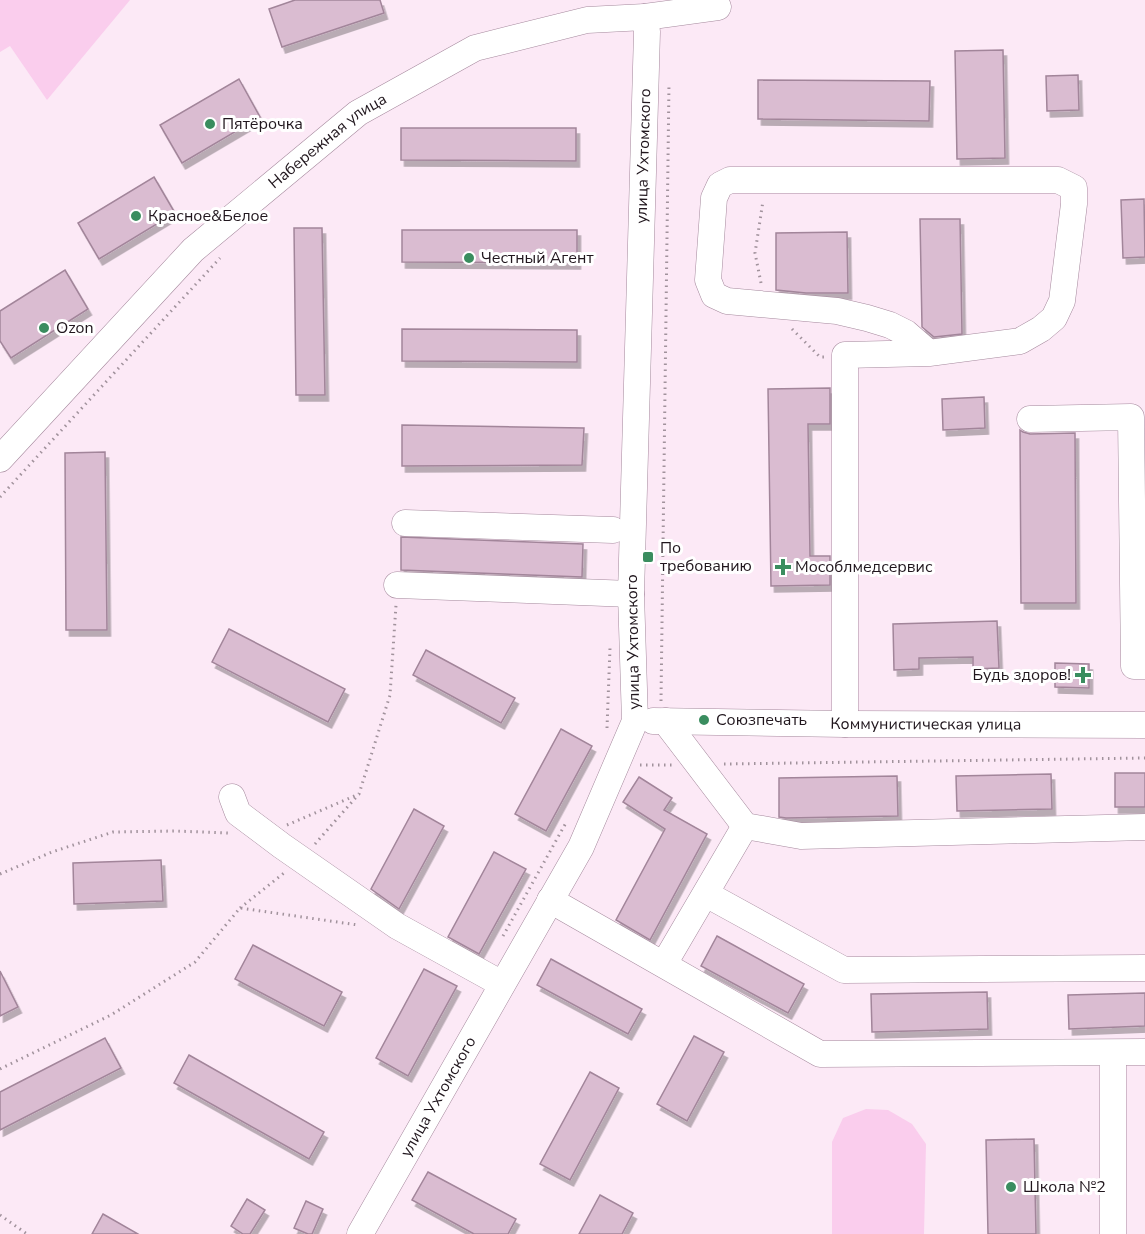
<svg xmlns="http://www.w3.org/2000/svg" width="1145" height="1234" viewBox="0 0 1145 1234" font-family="'Nunito Sans',sans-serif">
<defs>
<filter id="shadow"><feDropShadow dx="3.5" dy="6" stdDeviation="0" flood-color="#0004"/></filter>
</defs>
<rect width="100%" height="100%" fill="#fce9f6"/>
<g fill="#facded">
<polygon points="0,0 130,0 47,100 10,46 0,52"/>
<polygon points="866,1109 888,1110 912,1124 926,1144 924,1234 832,1234 832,1142 843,1118"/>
</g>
<g fill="#dabcd1" stroke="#a2859a" stroke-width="1.5" filter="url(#shadow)">
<polygon points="295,0 380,0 384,13 282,47 269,9"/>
<polygon points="1003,50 1005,158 957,159 955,51"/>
<polygon points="1078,75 1079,110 1047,111 1046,76"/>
<polygon points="239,79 260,117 182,163 160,125"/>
<polygon points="758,80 930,81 929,121 758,119"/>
<polygon points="401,128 576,128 576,161 401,160"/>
<polygon points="154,177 175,213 99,259 78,223"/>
<polygon points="1144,199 1145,257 1123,258 1121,200"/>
<polygon points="920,219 960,219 962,334 934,337 922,327"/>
<polygon points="294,228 322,228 325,395 296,395"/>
<polygon points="402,230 577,230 577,263 402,262"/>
<polygon points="847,232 848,293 806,293 776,290 776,233"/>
<polygon points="65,270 88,309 11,358 0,341 0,311"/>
<polygon points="402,329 577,330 577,362 402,361"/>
<polygon points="830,388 830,424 808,424 810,556 830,556 830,585 771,586 768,389"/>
<polygon points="984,397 985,428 943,430 942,399"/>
<polygon points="402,425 584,428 582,465 402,466"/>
<polygon points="1020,430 1023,432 1030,434 1075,433 1076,603 1021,603"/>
<polygon points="105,452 107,630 66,630 65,453"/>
<polygon points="401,537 583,544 582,577 401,570"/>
<polygon points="997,621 999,668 973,669 973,657 919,658 919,669 894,670 893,624"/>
<polygon points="229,629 345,689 328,722 212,662"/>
<polygon points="426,650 515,698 501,723 413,675"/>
<polygon points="1055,663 1089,664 1089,688 1055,687"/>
<polygon points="561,729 592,746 546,831 515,814"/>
<rect x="1115" y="773" width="30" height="34"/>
<polygon points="1051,774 1052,809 957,811 956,776"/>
<polygon points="897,776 898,816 786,818 779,817 779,778"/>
<polygon points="639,777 672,798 664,810 707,834 650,940 616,920 665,829 623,802"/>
<polygon points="414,809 444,826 399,909 371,889"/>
<polygon points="494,852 526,869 479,954 448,937"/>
<polygon points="161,860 163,901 74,904 73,863"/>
<polygon points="717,936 804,984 788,1013 701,966"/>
<polygon points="253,945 342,992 324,1026 235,979"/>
<polygon points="551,959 642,1009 628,1034 537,985"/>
<polygon points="424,969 457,986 408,1076 376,1058"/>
<polygon points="0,971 18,1007 0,1016"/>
<polygon points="987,992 988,1029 872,1032 871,994"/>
<polygon points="1145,993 1145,1026 1069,1029 1068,995"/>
<polygon points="694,1036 724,1052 687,1121 657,1104"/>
<polygon points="105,1038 121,1068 0,1130 0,1092"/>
<polygon points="189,1055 324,1132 309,1159 174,1083"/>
<polygon points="590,1072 619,1088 570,1180 540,1164"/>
<polygon points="1034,1139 1036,1234 988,1234 986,1140"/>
<polygon points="428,1172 516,1219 508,1234 474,1234 412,1200"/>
<polygon points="600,1195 633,1213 622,1234 579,1234"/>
<polygon points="247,1199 265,1210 250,1234 243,1234 231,1226"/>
<polygon points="306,1201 323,1209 312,1234 308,1234 294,1228"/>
<polygon points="103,1214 138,1234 92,1234"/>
</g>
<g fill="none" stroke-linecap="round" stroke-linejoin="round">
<g stroke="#a5899d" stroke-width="27">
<g id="minor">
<polyline points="1030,419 1131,417 1134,666 1145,666"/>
<path id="s1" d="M0 459 193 250 358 113 475 48 587 20 645 17 718 7"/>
<polyline points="405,523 613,530"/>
<polyline points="397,585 631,594"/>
<path id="s2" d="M653 721 845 724 1145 725"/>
<polyline points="665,721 745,826 801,836 1145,827"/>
<polyline points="845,724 845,355 929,353 1020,341 1041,329 1054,318 1062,301 1074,204 1074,188 1058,180 730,180 720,185 714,198 708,280 714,295 727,301 837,311 867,318 890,325 906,333 929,353"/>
<polyline points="232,797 238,813 282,846 397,926 502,984"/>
<polyline points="706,894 844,970 1145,968"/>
<polyline points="550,900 820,1054 1145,1052"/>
<polyline points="664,964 745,826"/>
<polyline points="1113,1053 1113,1234"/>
<path id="s3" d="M360 1234 581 847 635 721 631 594 647 32 645 17"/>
</g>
</g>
<g stroke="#a1929c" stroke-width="3" stroke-dasharray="1.5 4.5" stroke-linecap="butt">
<polyline points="761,283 755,253 763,201"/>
<polyline points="792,329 820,357 825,357"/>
<polyline points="0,497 220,258"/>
<polyline points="661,701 669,83"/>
<polyline points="607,728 610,648"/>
<polyline points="724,764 1145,758"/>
<polyline points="640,765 672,765"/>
<polyline points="287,825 359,794 390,695 396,605"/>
<polyline points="315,844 358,795"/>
<polyline points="0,874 52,852 113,832 175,831 228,833"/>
<polyline points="240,908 284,873"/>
<polyline points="503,936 567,821"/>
<polyline points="0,1069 111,1015 195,962 240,908 358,925"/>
<polyline points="0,1215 27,1234"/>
</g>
<use href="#minor" stroke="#fff" stroke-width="26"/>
</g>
<g fill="#3a8d5f" stroke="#fff" stroke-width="2">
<circle cx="210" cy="124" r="6"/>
<circle cx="136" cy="216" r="6"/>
<circle cx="469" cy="258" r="6"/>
<circle cx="44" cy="328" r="6"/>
<rect x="642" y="551" width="12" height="12" rx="3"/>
<path d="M780 558h6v6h6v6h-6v6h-6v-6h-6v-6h6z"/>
<path d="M1080 666h6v6h6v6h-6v6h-6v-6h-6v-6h6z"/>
<circle cx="704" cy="720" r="6"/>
<circle cx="1011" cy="1187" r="6"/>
</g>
<g text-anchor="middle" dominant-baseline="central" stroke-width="6" stroke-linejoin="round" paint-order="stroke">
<g font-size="16" fill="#20161d" stroke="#fff" text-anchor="start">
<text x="222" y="124">Пятёрочка</text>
<text x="148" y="216">Красное&amp;Белое</text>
<text x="481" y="258">Честный Агент</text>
<text x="56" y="328">Ozon</text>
<text x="660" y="548">По<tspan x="660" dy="18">требованию</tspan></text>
<text x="795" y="567">Мособлмедсервис</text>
<text x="1071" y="675" text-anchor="end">Будь здоров!</text>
<text x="716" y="720">Союзпечать</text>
<text x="1023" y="1187">Школа №2</text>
</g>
<g font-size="16" fill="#20161d" stroke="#fff">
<text stroke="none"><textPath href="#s1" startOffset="458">Набережная улица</textPath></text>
<text stroke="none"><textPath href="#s3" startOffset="1148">улица Ухтомского</textPath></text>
<text transform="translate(633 642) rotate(-91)">улица Ухтомского</text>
<text stroke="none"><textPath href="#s2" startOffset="273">Коммунистическая улица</textPath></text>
<text stroke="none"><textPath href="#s3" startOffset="158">улица Ухтомского</textPath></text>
</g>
</g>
</svg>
